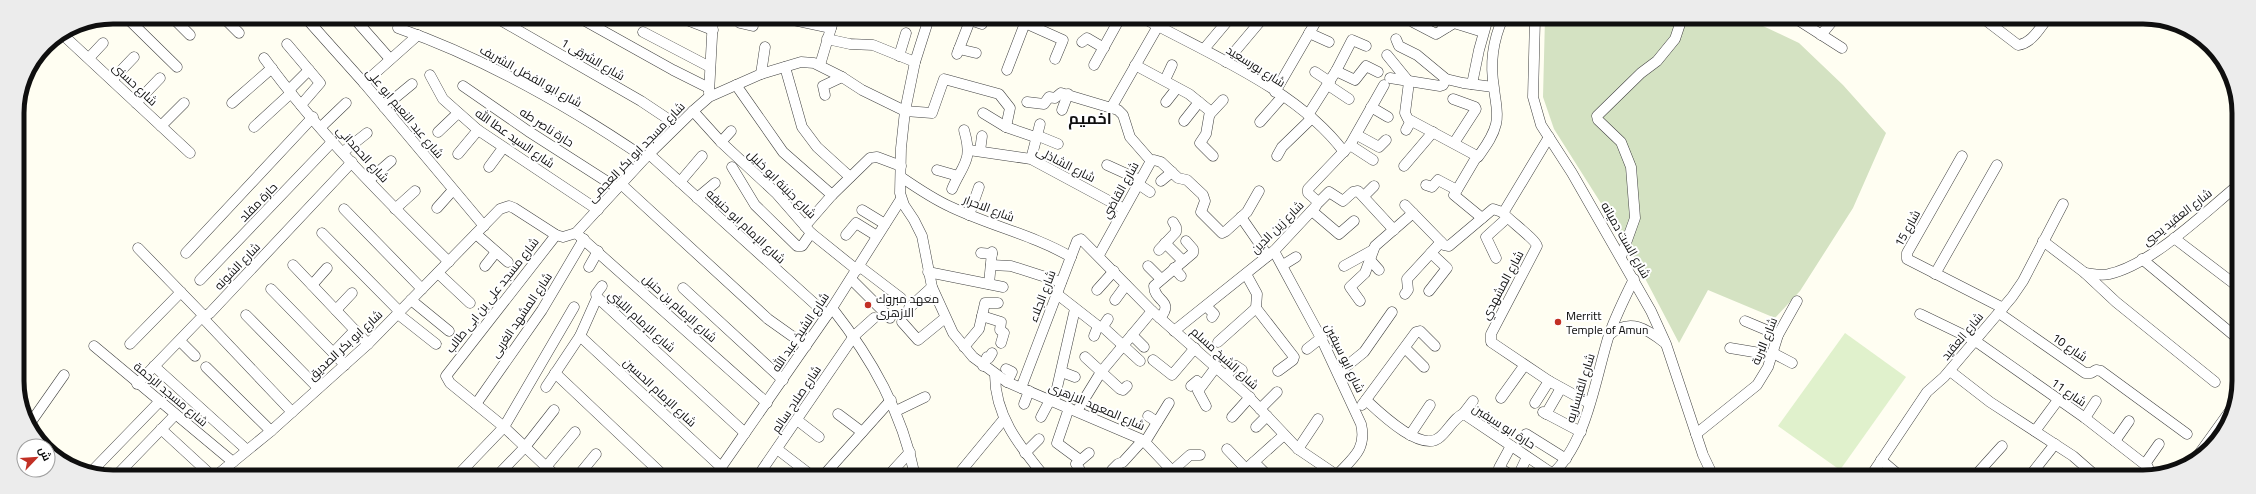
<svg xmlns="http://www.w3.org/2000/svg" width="2256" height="494" viewBox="0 0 2256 494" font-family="Georgia,Cairo,serif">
<rect width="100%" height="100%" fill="#fffef2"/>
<polygon fill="#d4e2c2" points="1545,18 1746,18 1799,43 1843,85 1886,133 1853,208 1800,291 1775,318 1708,290 1679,343 1628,246 1554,129 1543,97"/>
<polygon fill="#e0f1cc" points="1845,333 1906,377 1840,470 1778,426"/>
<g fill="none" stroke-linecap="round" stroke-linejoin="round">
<g stroke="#424242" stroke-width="11">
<g id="minor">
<polyline points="126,17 177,67"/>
<polyline points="172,17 190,35"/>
<polyline points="223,17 239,33"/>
<polyline points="305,17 364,83 484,226"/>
<polyline points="353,17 390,59"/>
<polyline points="495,17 641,101 677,125"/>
<polyline points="578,17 673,70 709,88"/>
<polyline points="682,18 713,30"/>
<polyline points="739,18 740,23 753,26"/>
<polyline points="784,18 831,28"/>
<polyline points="929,18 915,62 905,111 901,148 900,193 904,205 914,220 922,236 932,287 953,333 973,357 1007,382 1143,440 1177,476"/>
<path d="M1143 18C1209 54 1299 91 1344 152"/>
<polyline points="1440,18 1441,23 1447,27"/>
<polyline points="1535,18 1533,97 1541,125 1572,173 1651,311 1666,344 1703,455 1713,476"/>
<polyline points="1795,18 1842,48"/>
<path d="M1984 19 2018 45C2032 43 2039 29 2047 19"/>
<polyline points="970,20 982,24"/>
<polyline points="1413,22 1436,34 1454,23 1483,32"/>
<polyline points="1025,23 1063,40 1055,59"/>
<polyline points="1160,27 1169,18"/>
<path d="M398 28C484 58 570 107 645 158"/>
<polyline points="643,32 710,67"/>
<polyline points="1309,33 1329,42"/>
<polyline points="62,34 190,153"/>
<polyline points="1821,35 1834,19"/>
<polyline points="827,39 850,44 873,45 915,62"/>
<polyline points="1396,39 1399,46 1417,55 1446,79 1463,83 1493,87"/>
<polyline points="1082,42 1087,38 1104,48"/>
<polyline points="287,44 320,83 301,105"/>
<polyline points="959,49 976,53"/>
<polyline points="1204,49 1230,18"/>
<polyline points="957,54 971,18"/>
<polyline points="1387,55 1409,82 1405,113 1408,119 1477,156 1454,195 1482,218"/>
<polyline points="899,56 906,33"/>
<polyline points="89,58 103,43"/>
<path d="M264 58C318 132 384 198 449 262"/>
<polyline points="1226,62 1263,18"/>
<polyline points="820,65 834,18"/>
<polyline points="1094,65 1120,18"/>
<polyline points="1135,65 1189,94 1210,111 1206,134 1200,143 1213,156"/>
<polyline points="785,67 802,127 817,147 850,177"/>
<polyline points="1007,70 1027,18"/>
<polyline points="1336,71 1355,80 1366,66 1378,72"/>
<polyline points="1315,72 1330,82"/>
<polyline points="761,74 765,47"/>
<polyline points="430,75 443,99 478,130 598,210"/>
<polyline points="1390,78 1440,86 1443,85 1446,79"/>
<polyline points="112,80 134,57"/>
<polyline points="1165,80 1172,65"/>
<polyline points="364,83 418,35"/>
<polyline points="1472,84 1479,50 1488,18"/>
<polyline points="736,85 783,152 832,195"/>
<polyline points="1328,85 1349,99"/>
<polyline points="463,86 528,131 617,188"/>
<polyline points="289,90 309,70"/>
<polyline points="1275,92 1318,18"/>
<polyline points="709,93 713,18"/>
<polyline points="825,95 823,86 842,77"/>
<polyline points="1453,99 1475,107 1476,109 1454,143"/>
<polyline points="1027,102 1044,104 1049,97 1055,98 1061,93 1118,110 1123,115 1130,137 1151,161"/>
<polyline points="1166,102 1177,88"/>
<polyline points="136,103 160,78"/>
<polyline points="232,103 272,68"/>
<polyline points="384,107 412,84"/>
<polyline points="1371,107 1388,117"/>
<polyline points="1111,108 1158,26"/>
<polyline points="1062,110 1068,94"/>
<polyline points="693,111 721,142 776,193 811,233 857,270"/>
<polyline points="983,113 1006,127 1035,137"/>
<polyline points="1210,114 1223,100"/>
<polyline points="1308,115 1336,71 1352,40 1366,46"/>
<polyline points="1184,121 1199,102"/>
<polyline points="1260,122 1282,97"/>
<polyline points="161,126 184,103"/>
<polyline points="254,127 291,93"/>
<polyline points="321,127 346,103"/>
<polyline points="1406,130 1411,121"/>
<polyline points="438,132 458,113"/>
<polyline points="1036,135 1058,144"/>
<polyline points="1357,135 1379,147 1386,140"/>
<polyline points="721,142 731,131"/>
<polyline points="1350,145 1373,160"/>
<polyline points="969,150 1031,159 1124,209"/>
<polyline points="980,151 982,136"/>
<polyline points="343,152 367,133"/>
<polyline points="458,154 478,130"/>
<polyline points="649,154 827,315"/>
<polyline points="1277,156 1282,147 1312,118"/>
<polyline points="1962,156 1907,253 1907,259 2003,308"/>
<path d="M1478 157C1485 147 1493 137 1496 124 1499 112 1495 100 1494 88 1490 65 1493 40 1503 18"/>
<polyline points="1031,159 1040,124"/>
<polyline points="1107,165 1140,180"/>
<polyline points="1404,166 1433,132"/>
<polyline points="489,167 503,148"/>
<polyline points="732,167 755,205 797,246 802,246 811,233"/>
<polyline points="937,170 958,176"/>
<path d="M901 177C917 188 933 199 951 207 991 226 1033 235 1071 257"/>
<polyline points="369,180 391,161"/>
<polyline points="1161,181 1172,172"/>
<polyline points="680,182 702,156"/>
<polyline points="621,184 768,319 806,346"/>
<polyline points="1138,184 1150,192"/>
<polyline points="1426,185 1432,187 1438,180 1457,190"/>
<path d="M952 189C964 162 973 161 964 130"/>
<polyline points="1364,196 1374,186"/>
<polyline points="697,198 715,183"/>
<polyline points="1318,203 1329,192 1343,201 1353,192 1358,191 1394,230"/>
<polyline points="1405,205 1444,245 1449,246 1493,209 1502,212 1505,210 1549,137"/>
<polyline points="437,208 453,190"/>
<polyline points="344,209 422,289"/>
<polyline points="395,209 415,191"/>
<polyline points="862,210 885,224"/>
<polyline points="1312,211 1339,234 1354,221"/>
<path d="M1502 212C1509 220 1536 240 1537 246L1491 334V342L1549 381 1589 403"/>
<polyline points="969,215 979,187"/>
<polyline points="1241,217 1268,256"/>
<polyline points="805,226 832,195 870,158 877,157 901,166"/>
<polyline points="322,233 400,312"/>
<polyline points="576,233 767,403"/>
<polyline points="476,234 508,262"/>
<polyline points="846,235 856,223 877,236"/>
<polyline points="2174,238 2237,286"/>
<polyline points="2043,241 2085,273 2116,302 2215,382"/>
<polyline points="1165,243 1183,261"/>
<polyline points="138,248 204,316"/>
<polyline points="1159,250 1176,232 1176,227 1173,222"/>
<path d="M1274 251 1321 338 1361 424C1367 449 1353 458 1337 475"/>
<polyline points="186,253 313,117"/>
<polyline points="981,253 992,254"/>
<polyline points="1099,255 1151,161 1154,160 1161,162 1178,178 1187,180 1203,195 1205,201 1201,212 1222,233 1226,231 1247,212 1259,191"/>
<polyline points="1621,257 1635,218 1631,167 1621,142 1598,120 1597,116 1641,73 1657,61 1675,39 1682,18"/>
<polyline points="1496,258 1486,237 1507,218"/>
<polyline points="2142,259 2237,338"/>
<polyline points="1371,261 1379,270"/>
<polyline points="293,265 368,344"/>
<polyline points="991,265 1011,266 1061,282"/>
<polyline points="1283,265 1296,257"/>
<polyline points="485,266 496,252"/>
<polyline points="859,266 901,298"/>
<polyline points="1148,266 1161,279"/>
<polyline points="1344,266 1373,250"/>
<polyline points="589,267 598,251"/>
<polyline points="1174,268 1181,276"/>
<polyline points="928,272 1003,287"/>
<polyline points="438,273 470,303"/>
<path d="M2085 273C2093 274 2101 276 2109 274 2151 265 2204 213 2237 186"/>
<polyline points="1246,274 1257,294 1256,308 1294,357 1293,360 1278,371"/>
<polyline points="1935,274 1997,165"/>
<polyline points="851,279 890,318"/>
<polyline points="200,280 333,141"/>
<polyline points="989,284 992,252"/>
<polyline points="312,285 327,268"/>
<polyline points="683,288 783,380"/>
<polyline points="271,289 345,365"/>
<polyline points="1097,290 1114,271"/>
<polyline points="1429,291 1447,268 1431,253"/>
<polyline points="1057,294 1098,326 1094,336"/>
<polyline points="1405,294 1408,290 1407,279 1441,242"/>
<polyline points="597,298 596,294 602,286"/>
<polyline points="411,300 449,331"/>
<polyline points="1115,300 1126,285"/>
<polyline points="1360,301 1350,287 1365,273 1375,246 1413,213"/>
<polyline points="1206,306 1214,314 1212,317"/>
<path d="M832 308C872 359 902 412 915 476"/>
<polyline points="909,308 932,287"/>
<polyline points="336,310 352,293"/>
<polyline points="1999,313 2085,373 2091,373 2096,370 2101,371 2187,434"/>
<polyline points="398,314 436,344"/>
<polyline points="1920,314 1974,340 2085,418 2148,467"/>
<polyline points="246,315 318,388"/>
<polyline points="982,316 1001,322 1000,330 1004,333 1001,343"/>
<polyline points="202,317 292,412"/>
<path d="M1160 318C1175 300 1154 302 1154 286L1193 253V249L1186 241"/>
<polyline points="1108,319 1104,325 1104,328 1140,361"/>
<polyline points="1745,321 1778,335"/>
<polyline points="902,322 918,340 945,318"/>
<polyline points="1174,331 1274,251 1316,206 1317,201 1308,193 1308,189 1350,145 1384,85"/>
<polyline points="1132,335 1144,347"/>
<path d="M1609 335C1630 317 1647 329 1665 343"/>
<polyline points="580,336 721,467"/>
<polyline points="180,341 195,356"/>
<polyline points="1218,342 1256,308"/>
<polyline points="130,344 181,292"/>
<polyline points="94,346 233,462"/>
<polyline points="964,347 979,329 985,303 998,303"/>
<polyline points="1405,348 1424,367"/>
<polyline points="1730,348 1772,355"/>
<polyline points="1307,349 1321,338"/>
<polyline points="333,353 355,330"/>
<polyline points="1773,353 1792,363"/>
<polyline points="1085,357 1120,389 1123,390 1127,386"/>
<polyline points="1153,360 1172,375 1195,348"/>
<polyline points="154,366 247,450"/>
<polyline points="983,366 987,357 989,358 992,353"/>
<polyline points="206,367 271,431"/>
<polyline points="1006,369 1012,372 1007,382"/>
<polyline points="1950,371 1990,402 2073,456 2097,477"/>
<polyline points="1062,372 1075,377"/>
<polyline points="555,373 664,476"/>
<polyline points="1338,373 1364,352 1392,312"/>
<path d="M995 375C995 416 1019 445 1044 476"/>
<polyline points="1226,375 1236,366 1242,370"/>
<polyline points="137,384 199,320 210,313 352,162"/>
<polyline points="1191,386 1197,381 1202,385"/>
<polyline points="546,387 580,336 596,300 598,298 745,433"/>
<polyline points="1021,388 1077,241 1081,239 1152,311 1246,394 1298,449 1338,476"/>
<polyline points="1501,398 1524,366"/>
<path d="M1366 400C1380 413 1422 454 1440 437 1448 431 1455 416 1464 414L1553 474"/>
<polyline points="1054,401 1075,309"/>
<polyline points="1535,403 1549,381"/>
<polyline points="476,404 542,310 584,239"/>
<polyline points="1024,404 1029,391"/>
<polyline points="1362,405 1416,332 1420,331 1435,346"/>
<polyline points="1206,406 1198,391 1216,367"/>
<polyline points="1069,408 1057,443 1080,460"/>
<polyline points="1260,409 1277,392"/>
<polyline points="896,411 925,397"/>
<polyline points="1077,411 1101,372 1152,311"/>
<polyline points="1543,412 1581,432"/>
<polyline points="838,414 862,432"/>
<polyline points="1463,414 1473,401"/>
<polyline points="1546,414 1561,388"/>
<polyline points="1148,416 1157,422"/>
<polyline points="1041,417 1050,400"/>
<polyline points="1232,417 1250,397"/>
<polyline points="2085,418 2096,401"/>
<polyline points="797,420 819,437"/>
<polyline points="31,422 64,375"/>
<polyline points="1256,427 1267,416"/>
<polyline points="161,429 211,475"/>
<polyline points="2035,431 2058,400"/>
<polyline points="1526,434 1566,459"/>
<polyline points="1696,434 1757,385 1768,367 1778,335 1797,301"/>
<polyline points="1410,435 1430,405"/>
<polyline points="2115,441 2129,421"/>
<polyline points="1145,442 1169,403"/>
<polyline points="1511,446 1499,468 1513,476"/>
<polyline points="525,447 554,410"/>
<polyline points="777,449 812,476"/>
<polyline points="1227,449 1247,470 1246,474"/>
<polyline points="1298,449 1318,419"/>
<polyline points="1025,453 1039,439"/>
<polyline points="1881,460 1901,477"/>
<polyline points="2194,461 2235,404"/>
<polyline points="1254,462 1268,476"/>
<polyline points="2145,464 2159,444"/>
<polyline points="546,467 575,432"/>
<polyline points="95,468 159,402"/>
<polyline points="226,468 234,475"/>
<polyline points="1246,469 1284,435"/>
<polyline points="1080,470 1076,464 1089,453"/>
<polyline points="1112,470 1118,464 1123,462 1143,440"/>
<polyline points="1172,471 1190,455 1200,455"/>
<polyline points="117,475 175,415"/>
<polyline points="217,475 271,431 368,344 500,209 509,206 514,208 556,235 563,237 576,233 645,158 693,111 709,97 761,74 801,62 814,63 842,77 862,90 905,111 932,113 944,79 999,94 1010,108 1006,127"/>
<polyline points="458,475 504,427 574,307"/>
<polyline points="497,476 525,447"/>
<polyline points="556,476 504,427 450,383 446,376 556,235"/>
<polyline points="578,476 596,454"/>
<polyline points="715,476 832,308 901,199"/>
<polyline points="758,476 854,336 874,318"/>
<polyline points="823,476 891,400"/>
<polyline points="888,476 910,452"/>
<polyline points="957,476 1004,419"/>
<polyline points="1518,476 1527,457"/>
<path d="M1550 476C1587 445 1595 379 1609 335 1616 315 1625 297 1634 279"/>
<polyline points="1870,477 1927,392 1944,377 2012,297 2023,281 2063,204"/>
<polyline points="1974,477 2002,446"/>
<polyline points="2029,477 2055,444"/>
</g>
</g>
<use href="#minor" stroke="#fff" stroke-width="10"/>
</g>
<g fill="#c23025" stroke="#fff" stroke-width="1.5">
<circle cx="868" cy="305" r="4"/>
<circle cx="1558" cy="322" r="4"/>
</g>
<g text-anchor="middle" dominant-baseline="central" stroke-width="4" stroke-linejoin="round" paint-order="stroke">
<g font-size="12" fill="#0f0f0f" stroke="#fff">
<text transform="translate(593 59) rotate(30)">شارع الشرقى 1</text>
<text transform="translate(1256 66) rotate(32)">شارع بورسعيد</text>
<text transform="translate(531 76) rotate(29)">شارع ابو الفضل الشريف</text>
<text transform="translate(135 84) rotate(43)">شارع حسنى</text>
<text transform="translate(405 113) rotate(50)">شارع عبد النعيم ابو على</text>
<text transform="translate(547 127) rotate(33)">حارة ناصر طه</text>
<text transform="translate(515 138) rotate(35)">شارع السيد عطا الله</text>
<text transform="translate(636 152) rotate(-46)">شارع مسجد ابو بكر العجمى</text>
<text transform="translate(363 154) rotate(48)">شارع الحمداني</text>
<text transform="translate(1066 164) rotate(27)">شارع الشاذلى</text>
<text transform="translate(782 184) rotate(45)">شارع جنينة ابو خليل</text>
<text transform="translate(1120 190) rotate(-61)">شارع القاضي</text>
<text transform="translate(258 202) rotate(-46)">حارة مقلد</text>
<text transform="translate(989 208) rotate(21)">شارع الاحرار</text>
<text transform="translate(2177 217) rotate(-38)">شارع العقيد يحيي</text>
<text transform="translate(746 226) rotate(43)">شارع الإمام ابو حنيفه</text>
<text transform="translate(1277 227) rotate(-45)">شارع زين الدين</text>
<text transform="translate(1907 228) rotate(-61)">شارع 15</text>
<text transform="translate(1626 240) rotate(60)">شارع الست دميانه</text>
<text transform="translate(237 266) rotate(-46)">شارع الشونه</text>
<text transform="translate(1502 285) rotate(-62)">شارع المشهدي</text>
<text transform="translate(492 295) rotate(-52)">شارع مسجد على بن ابى طالب</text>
<text transform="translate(1042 296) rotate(-69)">شارع الجلاء</text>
<text transform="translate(680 308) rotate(42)">شارع الإمام بن حنبل</text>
<text transform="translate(521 315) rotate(-56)">شارع المشهد الغربى</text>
<text transform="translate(642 321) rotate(42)">شارع الإمام الليثي</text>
<text transform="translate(800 332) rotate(-56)">شارع الشيخ عبد الله</text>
<text transform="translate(1962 336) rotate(-50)">شارع العقيد</text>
<text transform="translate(1764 341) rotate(-68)">شارع البربة</text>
<text transform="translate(345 345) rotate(-43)">شارع ابو بكر الصديق</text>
<text transform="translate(2070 347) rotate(35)">شارع 10</text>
<text transform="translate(1225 358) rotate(42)">شارع الشيخ مسلم</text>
<text transform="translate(1345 358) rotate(64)">شارع ابو سيفين</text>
<text transform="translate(1580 388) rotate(-73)">شارع القيساريه</text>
<text transform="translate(660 392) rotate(43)">شارع الإمام الحسين</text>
<text transform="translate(2069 392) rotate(35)">شارع 11</text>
<text transform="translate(171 394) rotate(40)">شارع مسجد الرحمة</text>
<text transform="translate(796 399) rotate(-56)">شارع صلاح سالم</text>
<text transform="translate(1097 406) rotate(23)">شارع المعهد الازهرى</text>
<text transform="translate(1504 426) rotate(33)">حارة ابو سيفين</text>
</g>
<g font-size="12" fill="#0f0f0f" stroke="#fff" text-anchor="start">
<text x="876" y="298">معهد مبروك<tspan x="876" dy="14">الازهرى</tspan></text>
<text x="1566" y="315">Merritt<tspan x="1566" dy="14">Temple of Amun</tspan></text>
</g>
<g font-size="16" font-weight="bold" fill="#0f0f0f" stroke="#fff">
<text x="1090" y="118">اخميم</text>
</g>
</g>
<path d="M0 0H2256V494H0ZM113 24H2143A89 89 0 0 1 2232 113V381A89 89 0 0 1 2143 470H113A89 89 0 0 1 24 381V113A89 89 0 0 1 113 24Z" fill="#ececec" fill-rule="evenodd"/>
<path fill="none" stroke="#0f0f0f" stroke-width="5" d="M113 24H2143A89 89 0 0 1 2232 113V381A89 89 0 0 1 2143 470H113A89 89 0 0 1 24 381V113A89 89 0 0 1 113 24Z"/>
<g transform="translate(36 458) rotate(65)"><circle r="19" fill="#ffffff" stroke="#9f9f9f"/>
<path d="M0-3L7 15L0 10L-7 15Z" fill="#c23025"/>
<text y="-6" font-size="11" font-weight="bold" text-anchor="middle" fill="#0f0f0f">ش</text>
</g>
</svg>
